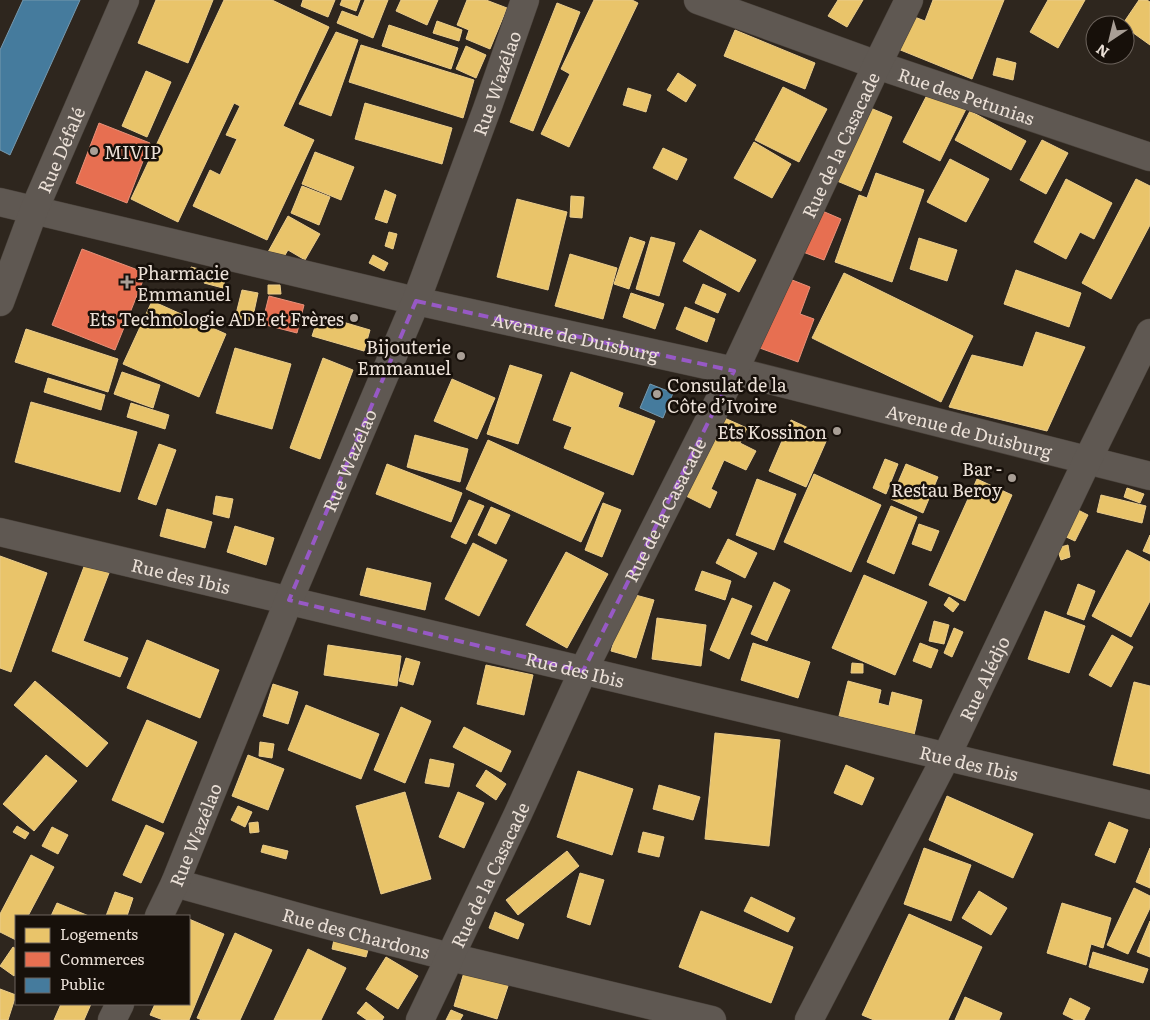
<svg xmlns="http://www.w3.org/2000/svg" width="1150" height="1020" viewBox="0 0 1150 1020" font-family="Literata,serif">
<rect width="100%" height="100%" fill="#2e261e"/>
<g fill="#e9c46a" stroke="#eacc8b">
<polygon points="156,0 213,0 188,63 138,43"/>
<polygon points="224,0 272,0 329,27 283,126 314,140 267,240 193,206 210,170 220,175 237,139 226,135 240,106 234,103 178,222 131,199"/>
<polygon points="303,0 335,0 328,17 301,6"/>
<polygon points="342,0 360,0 356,11 340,5"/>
<polygon points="365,0 388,0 373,38 337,23 342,11 358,17"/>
<polygon points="401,0 438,0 427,25 396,11"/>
<polygon points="467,0 486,0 507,8 490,49 466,39 469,30 457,25"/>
<polygon points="594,0 632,0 638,3 569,147 541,134 570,74 561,69"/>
<polygon points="838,0 863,0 847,27 828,16"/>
<polygon points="933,0 1004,0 972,79 898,49 912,16 925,21"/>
<polygon points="1048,0 1085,0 1058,48 1030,32"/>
<polygon points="1139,0 1147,0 1150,2 1150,45 1125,27 1125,25 1122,25"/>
<polygon points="557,3 580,12 533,131 510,122"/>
<polygon points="437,21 462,30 459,41 433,33"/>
<polygon points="389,25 458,48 451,69 382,46"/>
<polygon points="735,30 815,63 805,89 724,56"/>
<polygon points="336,32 358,40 331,116 299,104"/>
<polygon points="361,45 474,80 463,118 349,82"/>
<polygon points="466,46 486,55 476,78 456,69"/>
<polygon points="997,58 1016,63 1013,80 993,75"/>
<polygon points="146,71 171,82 147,137 122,126"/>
<polygon points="678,73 696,85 686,102 667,90"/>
<polygon points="783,87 827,109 799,162 755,140"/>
<polygon points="628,88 651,95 646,112 623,105"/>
<polygon points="929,91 966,109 940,161 903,142"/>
<polygon points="365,103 452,128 442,164 355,139"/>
<polygon points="868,107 892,117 861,191 837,181"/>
<polygon points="970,111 1026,141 1011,170 955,140"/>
<polygon points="1042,140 1068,153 1046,194 1020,180"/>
<polygon points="754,142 791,164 772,198 734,178"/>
<polygon points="663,148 687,159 677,180 653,168"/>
<polygon points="315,152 354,167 341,200 302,184"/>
<polygon points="950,159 989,179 966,222 927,202"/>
<polygon points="876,173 924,190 892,282 835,262 859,195 867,198"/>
<polygon points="1066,179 1112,203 1094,239 1080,232 1066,259 1034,242"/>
<polygon points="1136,179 1150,186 1150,225 1111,299 1082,283"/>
<polygon points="302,186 330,197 319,225 291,213"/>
<polygon points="385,190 396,195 387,223 375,219"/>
<polygon points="571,196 584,197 582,218 570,217"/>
<polygon points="517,199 567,212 548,290 497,277"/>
<polygon points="288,216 320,234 305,260 288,250 282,260 268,252"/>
<polygon points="700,230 756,260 739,292 683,261"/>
<polygon points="389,232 397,234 393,249 385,246"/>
<polygon points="630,237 645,242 629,289 614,284"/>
<polygon points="651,237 675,243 659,296 636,289"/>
<polygon points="919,238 957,250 947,281 910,269"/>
<polygon points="570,254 617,268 603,319 555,306"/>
<polygon points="373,255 388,263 384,271 369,263"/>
<polygon points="191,267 203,270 200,280 189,277"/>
<polygon points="1016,270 1081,293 1069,327 1004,304"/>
<polygon points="208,271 226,276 223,288 204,283"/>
<polygon points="844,273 973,336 941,402 812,338"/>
<polygon points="703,284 726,294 718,313 695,303"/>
<polygon points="268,285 280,285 281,294 268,294"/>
<polygon points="242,290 258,293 252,321 235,318"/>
<polygon points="631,293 664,304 655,329 623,317"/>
<polygon points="152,301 226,334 199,397 123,364"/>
<polygon points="685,307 715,319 707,342 676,329"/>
<polygon points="319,315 370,330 364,351 312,336"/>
<polygon points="26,329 118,359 108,392 15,362"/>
<polygon points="1036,332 1085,347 1047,431 949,407 972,355 1023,367"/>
<polygon points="235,348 291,364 272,429 216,413"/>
<polygon points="323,358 353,370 320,459 290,448"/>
<polygon points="510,365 542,375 518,444 487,434"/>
<polygon points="122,372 160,385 153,408 114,394"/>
<polygon points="571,372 623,393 618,407 655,421 633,475 564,448 572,427 553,420"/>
<polygon points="48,378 105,395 101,410 44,392"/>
<polygon points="452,379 495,398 477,439 434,421"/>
<polygon points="31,402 137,432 120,492 15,462"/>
<polygon points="131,403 169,415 165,429 127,417"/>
<polygon points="720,416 747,428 740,443 756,451 746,470 724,460 711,489 717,492 710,508 684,495"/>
<polygon points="791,420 828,437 806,487 769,471"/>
<polygon points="415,435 468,449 460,482 407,467"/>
<polygon points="488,440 604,493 581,542 466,489"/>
<polygon points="159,444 176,450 156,505 138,499"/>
<polygon points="885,459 898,464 886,494 873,488"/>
<polygon points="387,464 462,493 451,522 376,494"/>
<polygon points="906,464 938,477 923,513 891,499"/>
<polygon points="814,474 881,505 851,572 784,542"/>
<polygon points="757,479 796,494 774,550 736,535"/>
<polygon points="977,479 1012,495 965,601 929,585"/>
<polygon points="1127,488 1144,494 1140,503 1124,497"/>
<polygon points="1101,495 1146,506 1142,523 1097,512"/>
<polygon points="216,496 233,499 229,518 213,514"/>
<polygon points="469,500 484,506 466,544 451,537"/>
<polygon points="603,503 621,510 602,557 585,550"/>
<polygon points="891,506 917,517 894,574 867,562"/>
<polygon points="491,507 510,515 496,544 478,535"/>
<polygon points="167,509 212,522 205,548 160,536"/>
<polygon points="1078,510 1088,515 1075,541 1064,536"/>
<polygon points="919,524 939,531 931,551 912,544"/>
<polygon points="235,526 274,538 266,565 227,552"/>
<polygon points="1150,535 1150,554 1143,551"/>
<polygon points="728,539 757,553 745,578 716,563"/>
<polygon points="473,543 507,560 479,616 445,599"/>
<polygon points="1068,545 1070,557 1061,560 1057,548"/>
<polygon points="1127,550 1150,562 1150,601 1131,637 1092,616"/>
<polygon points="566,552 608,574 567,648 526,625"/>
<polygon points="0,556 47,573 11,672 0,668"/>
<polygon points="85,564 109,573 83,641 128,658 120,677 52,651"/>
<polygon points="367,568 431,583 425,610 360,595"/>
<polygon points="702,571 731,581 725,600 695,590"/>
<polygon points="864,575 927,602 895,675 832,648"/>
<polygon points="774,582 790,590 767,641 751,634"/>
<polygon points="1078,584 1095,591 1084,620 1067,614"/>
<polygon points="628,593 654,600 636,658 611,651"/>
<polygon points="949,597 959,604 953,612 944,605"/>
<polygon points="732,598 752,606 729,659 710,650"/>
<polygon points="1045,611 1085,626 1069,673 1028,659"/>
<polygon points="657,618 706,625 701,666 652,659"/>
<polygon points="934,621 949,625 944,644 929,641"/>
<polygon points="954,628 963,632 952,657 944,653"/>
<polygon points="1112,635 1133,647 1111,687 1089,675"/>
<polygon points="147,640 219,670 200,718 127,688"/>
<polygon points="753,643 810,662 798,698 741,680"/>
<polygon points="920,643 938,650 931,668 913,661"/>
<polygon points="328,645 401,656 397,686 324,675"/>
<polygon points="406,658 420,662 413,685 399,681"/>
<polygon points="852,663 863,664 863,673 851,673"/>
<polygon points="486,665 533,675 524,715 477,704"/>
<polygon points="35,681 108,743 87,767 14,705"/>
<polygon points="848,681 881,690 878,703 889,706 892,692 922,700 914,735 839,716"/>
<polygon points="1134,682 1150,686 1150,774 1113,765"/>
<polygon points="273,684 298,692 288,724 263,716"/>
<polygon points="306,705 379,734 361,779 288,750"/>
<polygon points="401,707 431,721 405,783 374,770"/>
<polygon points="147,720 197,742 163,823 112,800"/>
<polygon points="464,727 511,751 501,772 453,747"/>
<polygon points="715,733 780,740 769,846 705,839"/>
<polygon points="260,742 274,744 272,758 259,756"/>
<polygon points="46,755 77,781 34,831 3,804"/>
<polygon points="248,755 284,769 268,810 232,796"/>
<polygon points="430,759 454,764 449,787 425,783"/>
<polygon points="846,765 874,778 862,805 834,793"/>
<polygon points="486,770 506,784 496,800 476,786"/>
<polygon points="578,771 633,789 612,855 557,837"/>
<polygon points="659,785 700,797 693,820 653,809"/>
<polygon points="405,792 431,879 381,894 356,806"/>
<polygon points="458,792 484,803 464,848 439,837"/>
<polygon points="947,796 1033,834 1013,878 929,840"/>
<polygon points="238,806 252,812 245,827 231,820"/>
<polygon points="258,822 259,832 250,833 249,823"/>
<polygon points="1109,822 1128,830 1115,863 1095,855"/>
<polygon points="146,825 164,833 141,883 123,875"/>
<polygon points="17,826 29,833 25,839 13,832"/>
<polygon points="52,827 68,835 58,854 42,846"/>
<polygon points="643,832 664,837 659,857 638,852"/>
<polygon points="263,845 288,851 286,859 261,852"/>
<polygon points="924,848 971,865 951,921 904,904"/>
<polygon points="1150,848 1150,888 1136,882"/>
<polygon points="567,851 579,866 518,915 506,900"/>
<polygon points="31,855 54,867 28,916 16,916 16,940 0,932 0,914"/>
<polygon points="580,873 604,880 590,925 567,917"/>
<polygon points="1134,888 1150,896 1150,908 1128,954 1107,945"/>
<polygon points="979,891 1007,908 991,935 962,918"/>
<polygon points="115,892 133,898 127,916 106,916"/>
<polygon points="751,897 795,918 788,932 744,911"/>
<polygon points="57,903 89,916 51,916"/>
<polygon points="1062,903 1111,918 1103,948 1091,944 1086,965 1047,953"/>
<polygon points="701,911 793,947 771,1003 679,967"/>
<polygon points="495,912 524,924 518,939 489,928"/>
<polygon points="909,914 982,947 948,1020 874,1020 862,1015"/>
<polygon points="189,919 224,934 189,1020 163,1020 150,1015 155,1004 189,1004"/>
<polygon points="1150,921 1150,957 1137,952"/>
<polygon points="235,933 272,950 240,1020 202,1020 197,1018"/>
<polygon points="335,935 370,943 366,957 332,949"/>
<polygon points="13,947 16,949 16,973 14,976 0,966"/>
<polygon points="308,949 346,968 321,1020 274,1020"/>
<polygon points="1093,952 1148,969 1143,983 1089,967"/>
<polygon points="386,957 418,976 398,1009 366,989"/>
<polygon points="465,969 509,983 497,1019 454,1006"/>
<polygon points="0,989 16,995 8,1020 0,1020"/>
<polygon points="965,997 1002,1013 999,1020 955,1020"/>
<polygon points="1070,998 1090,1008 1084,1020 1075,1020 1063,1014"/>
<polygon points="366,1002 384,1017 382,1020 367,1020 357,1013"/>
<polygon points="61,1004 91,1004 84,1020 54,1020"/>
<polygon points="451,1010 463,1015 460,1020 446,1020"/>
</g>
<g fill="#e76f51" stroke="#e89179">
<polygon points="99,123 150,143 127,203 76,183"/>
<polygon points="820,210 841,219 824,260 803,252"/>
<polygon points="82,249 146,273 115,350 52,325"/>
<polygon points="782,276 810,287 800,314 814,319 798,362 757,347"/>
<polygon points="269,296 304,305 297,333 262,324"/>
</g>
<g fill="#457b9d" stroke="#7799ae">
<polygon points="23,0 80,0 10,155 0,150 0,50"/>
<polygon points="650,384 673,393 663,418 640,408"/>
</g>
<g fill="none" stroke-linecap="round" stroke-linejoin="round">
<g stroke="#49413a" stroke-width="29">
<g id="minor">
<path id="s1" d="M698 0 877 65 1150 157"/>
<path id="s2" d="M0 202 416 301 734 371 1150 476"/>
<path id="s3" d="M0 302 34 210 125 0"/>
<path id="s4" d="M0 532 1150 805"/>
<path id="s5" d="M175 883 316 922 450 957 712 1020"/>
<path id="s6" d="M159 916 175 883 289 600 416 301 487 109 525 0"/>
<polyline points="112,1020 120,1004"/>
<path id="s7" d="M420 1020 517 816 583 671 734 371 877 65 909 0"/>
<path id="s8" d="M809 1020 946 757 1087 461 1150 333"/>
</g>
</g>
<use href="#minor" stroke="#5f5852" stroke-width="28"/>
</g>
<path fill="none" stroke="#9759c5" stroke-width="4" stroke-dasharray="10 6" stroke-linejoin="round" d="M416 301 734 371 583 671 289 600Z"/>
<g fill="#a99f96" stroke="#17100a" stroke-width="2">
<circle cx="94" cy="151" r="5"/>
<path d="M124.5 274.5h5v5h5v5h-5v5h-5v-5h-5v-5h5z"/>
<circle cx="354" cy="318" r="5"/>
<circle cx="461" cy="356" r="5"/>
<circle cx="657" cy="394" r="5"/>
<circle cx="837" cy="431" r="5"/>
<circle cx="1012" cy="478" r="5"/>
</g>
<g text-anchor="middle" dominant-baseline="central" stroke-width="5" stroke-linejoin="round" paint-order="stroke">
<g font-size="18" fill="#ebe0d7" stroke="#17100a">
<text stroke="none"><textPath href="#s6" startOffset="899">Rue Wazélao</textPath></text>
<text stroke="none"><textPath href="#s1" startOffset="285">Rue des Petunias</textPath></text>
<text stroke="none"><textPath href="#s7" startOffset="971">Rue de la Casacade</textPath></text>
<text stroke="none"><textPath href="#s3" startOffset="164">Rue Défalé</textPath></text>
<text stroke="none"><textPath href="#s2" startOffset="591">Avenue de Duisburg</textPath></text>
<text stroke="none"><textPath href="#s2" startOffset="996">Avenue de Duisburg</textPath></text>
<text stroke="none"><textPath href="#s6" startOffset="494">Rue Wazélao</textPath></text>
<text stroke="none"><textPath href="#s7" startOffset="566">Rue de la Casacade</textPath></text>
<text stroke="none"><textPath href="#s4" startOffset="186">Rue des Ibis</textPath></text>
<text stroke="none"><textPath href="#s4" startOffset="591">Rue des Ibis</textPath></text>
<text stroke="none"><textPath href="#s8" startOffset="384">Rue Alédjo</textPath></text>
<text stroke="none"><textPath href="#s4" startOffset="996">Rue des Ibis</textPath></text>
<text stroke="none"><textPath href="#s6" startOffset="89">Rue Wazélao</textPath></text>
<text stroke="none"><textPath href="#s7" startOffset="161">Rue de la Casacade</textPath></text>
<text stroke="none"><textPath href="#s5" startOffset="188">Rue des Chardons</textPath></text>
</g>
<g font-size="18" fill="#ebe0d7" stroke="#17100a" text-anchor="end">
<text x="104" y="151" text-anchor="start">MIVIP</text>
<text x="137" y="272" text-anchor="start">Pharmacie<tspan x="137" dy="21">Emmanuel</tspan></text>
<text x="344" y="318">Ets Technologie ADE et Frères</text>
<text x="451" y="346">Bijouterie<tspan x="451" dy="21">Emmanuel</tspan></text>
<text x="667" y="384" text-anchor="start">Consulat de la<tspan x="667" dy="21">Côte d’Ivoire</tspan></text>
<text x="827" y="431">Ets Kossinon</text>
<text x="1002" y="468">Bar -<tspan x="1002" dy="21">Restau Beroy</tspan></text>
</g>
</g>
<rect x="15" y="915" width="175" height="90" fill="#17100a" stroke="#6c635c"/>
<rect x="25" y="928" width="25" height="15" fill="#e9c46a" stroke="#6c635c"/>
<text x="60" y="940" font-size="15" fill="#ebe0d7">Logements</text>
<rect x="25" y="952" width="25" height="15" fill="#e76f51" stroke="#6c635c"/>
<text x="60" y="965" font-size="15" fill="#ebe0d7">Commerces</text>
<rect x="25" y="978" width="25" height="15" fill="#457b9d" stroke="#6c635c"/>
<text x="60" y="990" font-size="15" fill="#ebe0d7">Public</text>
<g transform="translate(1110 40) rotate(215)"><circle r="24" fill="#17100a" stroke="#6c635c"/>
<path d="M0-4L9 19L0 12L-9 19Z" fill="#a99f96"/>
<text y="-8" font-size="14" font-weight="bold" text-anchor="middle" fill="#ebe0d7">N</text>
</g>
</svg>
